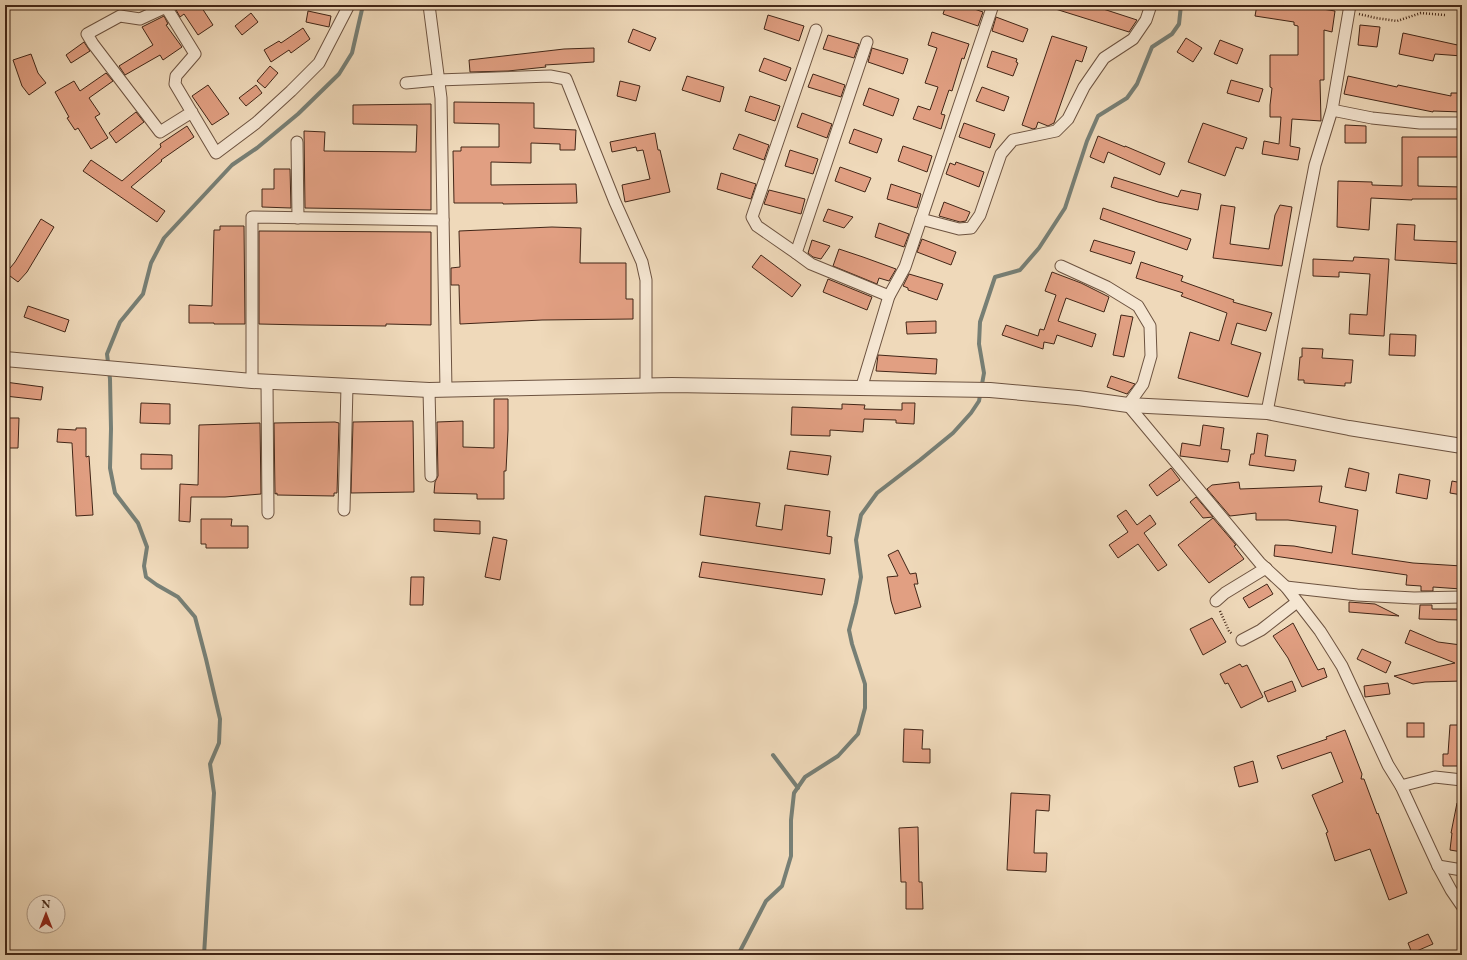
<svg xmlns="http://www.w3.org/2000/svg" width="1467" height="960" viewBox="0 0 1467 960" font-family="'EB Garamond',serif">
<rect width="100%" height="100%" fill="#efd9ba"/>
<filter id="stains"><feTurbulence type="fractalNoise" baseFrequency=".005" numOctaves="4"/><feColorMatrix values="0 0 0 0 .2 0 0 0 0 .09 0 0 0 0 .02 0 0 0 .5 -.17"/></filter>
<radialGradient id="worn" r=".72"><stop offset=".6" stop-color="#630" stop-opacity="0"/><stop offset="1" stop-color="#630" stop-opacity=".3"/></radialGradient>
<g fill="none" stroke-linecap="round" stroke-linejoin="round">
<g stroke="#777f75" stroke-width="4">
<polyline points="773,755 798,788"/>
<polyline points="204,955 214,793 210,764 219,743 220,719 206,659 195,617 178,597 157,585 146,577 144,566 147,547 138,523 115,493 110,468 111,429 110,379 107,354 120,322 143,294 151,263 164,238 232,165 257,148 298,114 339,74 352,53 363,5"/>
<polyline points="738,955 766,901 782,886 791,856 791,820 794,793 805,777 838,756 858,734 865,708 865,684 852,644 849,630 856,603 861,577 856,540 861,515 877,493 920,460 953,433 971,413 979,401 984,373 979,344 980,322 995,277 1020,270 1039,248 1065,208 1087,141 1098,116 1127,98 1137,84 1152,47 1172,34 1179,24 1181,5"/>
</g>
</g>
<g fill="#e19f82" stroke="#422617">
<polygon points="177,5 200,5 213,25 198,35 184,14 180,17 175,8"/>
<polygon points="946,5 963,5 983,12 978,26 943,14"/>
<polygon points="1049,5 1091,5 1137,20 1129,32 1049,7"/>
<polygon points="1257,5 1298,5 1335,11 1332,32 1324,30 1324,80 1320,80 1321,121 1292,119 1290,146 1300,148 1298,160 1262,154 1264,141 1279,144 1281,117 1270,117 1270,105 1272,88 1270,87 1270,55 1298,55 1298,26 1294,25 1294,22 1255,16"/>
<polygon points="308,11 331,16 329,27 306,22"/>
<polygon points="251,13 258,22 242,35 235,26"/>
<polygon points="768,15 804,26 799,41 764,29"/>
<polygon points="164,16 168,24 166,25 182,47 163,60 160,55 125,75 119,66 153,45 142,27"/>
<polygon points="996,17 1028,29 1023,42 992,31"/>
<polygon points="1360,25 1380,27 1377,47 1358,45"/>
<polygon points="303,28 310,39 291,53 289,50 271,62 264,50 279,41 281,43"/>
<polygon points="633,29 656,38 650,51 628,42"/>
<polygon points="932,32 969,44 964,59 962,58 952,91 949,90 941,114 945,115 941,129 913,119 918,106 930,110 938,87 925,83 937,48 928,45"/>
<polygon points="1403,33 1462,46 1462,56 1435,54 1433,61 1399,54"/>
<polygon points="828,35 859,44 854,58 823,49"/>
<polygon points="1052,36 1087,47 1082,62 1076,60 1054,123 1048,126 1038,122 1036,128 1033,129 1022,125"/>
<polygon points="1186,38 1202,48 1193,62 1177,52"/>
<polygon points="1220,40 1243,49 1237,64 1214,54"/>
<polygon points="84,42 90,51 71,63 66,55"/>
<polygon points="594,48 594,62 545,65 546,67 508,71 470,72 469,60 564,49"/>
<polygon points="872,48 908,59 903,74 868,62"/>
<polygon points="992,51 1017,59 1016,62 1018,63 1013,76 987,67"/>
<polygon points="31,54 38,73 46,83 29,95 22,86 13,60"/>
<polygon points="764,58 791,68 786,81 759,71"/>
<polygon points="270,66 278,73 265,88 257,81"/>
<polygon points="106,73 113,81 89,98 100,114 95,117 108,138 91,149 78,128 75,130 67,118 69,117 55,92 74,81 80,91"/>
<polygon points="813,74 845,85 841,97 808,87"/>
<polygon points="687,76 724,87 720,102 682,90"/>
<polygon points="1348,76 1397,87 1398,85 1451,96 1451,93 1462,93 1462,112 1433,111 1433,112 1344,94"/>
<polygon points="1231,80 1263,89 1259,102 1227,93"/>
<polygon points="620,81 640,86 636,101 617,96"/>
<polygon points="208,85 229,114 212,125 192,96"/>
<polygon points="256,85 262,93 246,106 239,98"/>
<polygon points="982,87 1009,97 1004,111 976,101"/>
<polygon points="869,88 899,99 893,116 863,105"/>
<polygon points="750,96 780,106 775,121 745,111"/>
<polygon points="454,102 534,103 534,128 576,130 575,150 560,150 560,144 531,143 531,163 491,162 491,185 576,184 577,203 503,204 503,203 454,203 453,151 461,151 461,147 499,147 499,124 454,123"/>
<polygon points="431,104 431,210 305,208 304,131 325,132 324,151 416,152 417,125 353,124 353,105"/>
<polygon points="136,112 144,122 116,143 109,133"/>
<polygon points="802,113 832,124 827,138 797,127"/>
<polygon points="964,123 995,134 990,148 959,137"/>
<polygon points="1203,123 1247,138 1243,149 1236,147 1225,176 1188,162"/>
<polygon points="1345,125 1366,126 1366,143 1345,143"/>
<polygon points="187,126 194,137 161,160 162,161 131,187 165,211 157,222 83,171 91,160 122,181 161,147 160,144"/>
<polygon points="854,129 882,139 877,153 849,143"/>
<polygon points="655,133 658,150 660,150 670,192 625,202 622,185 650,179 643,150 637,151 636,147 612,152 610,142"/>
<polygon points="739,134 769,145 764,160 733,149"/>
<polygon points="1098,136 1125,147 1125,146 1165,163 1160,175 1108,152 1104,163 1090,157"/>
<polygon points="1402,137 1462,137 1462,157 1418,157 1418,186 1462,187 1462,199 1412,199 1412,200 1371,198 1369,230 1337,227 1338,181 1372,182 1372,185 1402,186"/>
<polygon points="903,146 932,156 927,172 898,161"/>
<polygon points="790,150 818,159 813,174 785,166"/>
<polygon points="956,162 984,172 979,187 946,174 950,163 955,165"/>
<polygon points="840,167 871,178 865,192 835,181"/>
<polygon points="274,169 290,169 291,208 262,207 262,189 274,189"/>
<polygon points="721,173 756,184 751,199 717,189"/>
<polygon points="1114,177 1178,197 1181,190 1201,194 1198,210 1158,202 1111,187"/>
<polygon points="891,184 921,194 917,208 887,199"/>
<polygon points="769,190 805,199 801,214 764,204"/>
<polygon points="944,202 970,212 966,221 960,222 939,216"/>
<polygon points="1221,205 1235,207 1230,244 1269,249 1275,215 1280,205 1292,207 1282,266 1213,258"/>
<polygon points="1103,208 1191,239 1187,250 1100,219"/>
<polygon points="828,209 853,217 844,228 823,221"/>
<polygon points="41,219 54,227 27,272 18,282 6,273 15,262"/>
<polygon points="879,223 909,234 904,247 875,237"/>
<polygon points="1397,224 1415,225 1414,240 1462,242 1462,264 1395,260"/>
<polygon points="220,226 244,226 245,324 214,324 214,323 189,323 189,305 212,306 214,230 220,230"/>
<polygon points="552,227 581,228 580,263 626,263 626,299 633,299 633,319 542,320 460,324 459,285 451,285 451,268 460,267 459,231"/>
<polygon points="259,231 431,232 431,325 386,324 386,326 306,325 259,324"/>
<polygon points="922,239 956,252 951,265 917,252"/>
<polygon points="812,240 830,246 821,259 813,257 808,253"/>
<polygon points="1094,240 1135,252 1131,264 1090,251"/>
<polygon points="839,249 863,257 896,269 889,281 879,278 877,284 833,266"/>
<polygon points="761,255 801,285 792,297 752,267"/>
<polygon points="1354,257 1389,259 1384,336 1349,334 1350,314 1367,315 1370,274 1339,272 1339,277 1313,276 1313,259 1353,261"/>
<polygon points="1141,262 1183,276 1181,281 1234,300 1233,302 1272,313 1266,331 1237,323 1231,344 1261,353 1248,397 1178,378 1190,332 1219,341 1227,313 1181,296 1183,293 1136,278"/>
<polygon points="1052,272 1081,283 1109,297 1104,312 1066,298 1058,321 1096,334 1092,347 1057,335 1054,344 1044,342 1043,349 1002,335 1006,325 1038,336 1040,329 1044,330 1056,295 1045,291"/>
<polygon points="909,274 943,284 937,300 908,290 908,288 903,286"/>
<polygon points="828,279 872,297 867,310 823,292"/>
<polygon points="28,306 69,320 65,332 24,317"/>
<polygon points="1121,315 1133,317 1124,357 1113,355"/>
<polygon points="936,321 936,333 907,334 906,322"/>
<polygon points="1390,334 1416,335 1415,356 1389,355"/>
<polygon points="1302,348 1323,349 1322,358 1353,360 1351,383 1345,383 1345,386 1304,383 1304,380 1298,380 1300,357 1302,357"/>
<polygon points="878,355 937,359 936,374 876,371"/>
<polygon points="1111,376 1135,384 1127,394 1107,387"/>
<polygon points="5,382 43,387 41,400 5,396"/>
<polygon points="494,399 508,399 508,430 506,471 504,471 504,499 477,499 477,494 434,493 435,482 438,476 437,422 463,421 463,447 494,448"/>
<polygon points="141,403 170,404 170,424 140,423"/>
<polygon points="902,403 915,403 914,424 896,423 896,420 864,419 863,432 830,430 830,436 791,435 792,407 842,409 842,404 865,405 864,409 902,410"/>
<polygon points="5,418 19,418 18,448 5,448"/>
<polygon points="413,421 414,492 351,493 353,422"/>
<polygon points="335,422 339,423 337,493 334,493 334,496 277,495 277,493 275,494 274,423"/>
<polygon points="260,423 261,494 225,497 191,497 190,522 179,521 180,484 198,485 199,425"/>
<polygon points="1203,425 1224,428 1221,449 1230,450 1228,462 1180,456 1182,443 1200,446"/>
<polygon points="76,428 86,428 86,457 89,456 93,515 76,516 72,443 57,442 58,429 76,430"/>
<polygon points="1257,433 1268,435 1265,456 1296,460 1294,471 1249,465 1251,454 1254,454"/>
<polygon points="790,451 831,456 828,475 787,469"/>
<polygon points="141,454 172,455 172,469 141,469"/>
<polygon points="1171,468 1180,480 1157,496 1149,485"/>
<polygon points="1349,468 1369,473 1366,491 1345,487"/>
<polygon points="1399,474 1430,480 1427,499 1396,493"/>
<polygon points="1452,481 1462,483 1462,495 1450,493"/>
<polygon points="1239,482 1240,489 1322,486 1319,502 1358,510 1352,554 1413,563 1462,566 1461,589 1433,587 1433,591 1421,591 1421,586 1406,585 1407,575 1274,556 1275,545 1294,546 1332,553 1336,526 1288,520 1256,520 1256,513 1230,516 1207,489 1212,485"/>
<polygon points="705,496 760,503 756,526 782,530 785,505 830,511 827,536 832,537 830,554 700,535"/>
<polygon points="1196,497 1213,517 1203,518 1190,502"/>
<polygon points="1126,510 1137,525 1150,515 1156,524 1144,533 1167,565 1158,571 1138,544 1118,558 1109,545 1128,532 1117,516"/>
<polygon points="1213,518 1236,545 1234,546 1244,559 1209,583 1178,545"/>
<polygon points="201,519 232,519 231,526 248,526 248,548 206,548 206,544 201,544"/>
<polygon points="434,519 480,521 480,534 434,531"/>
<polygon points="493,537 507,540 500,580 485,577"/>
<polygon points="898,550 910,574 916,573 918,584 914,584 921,607 895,614 891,601 887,577 898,576 888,555"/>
<polygon points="702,562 825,579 822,595 699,577"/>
<polygon points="411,577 424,577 423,605 410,605"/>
<polygon points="1267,584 1273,594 1249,608 1243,598"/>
<polygon points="1349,602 1375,604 1399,616 1349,612"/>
<polygon points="1420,605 1432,605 1432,609 1462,609 1462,620 1419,619"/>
<polygon points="1212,618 1226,642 1203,655 1190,629"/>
<polygon points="1293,623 1318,670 1324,668 1327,677 1302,687 1288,658 1273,636"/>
<polygon points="1410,630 1438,642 1461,645 1459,662 1462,662 1462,681 1425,682 1413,684 1394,676 1455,663 1405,643"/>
<polygon points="1362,649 1391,662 1386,673 1357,659"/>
<polygon points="1240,664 1242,667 1247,665 1263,697 1241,708 1228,683 1225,684 1220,674"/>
<polygon points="1292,681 1296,691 1268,702 1264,692"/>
<polygon points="1388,683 1390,694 1365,697 1364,686"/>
<rect x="1407" y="723" width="17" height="14"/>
<polygon points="1450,725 1462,725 1462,766 1443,766 1443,754 1448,754"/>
<polygon points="904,729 923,730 922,749 930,749 930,763 903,762"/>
<polygon points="1345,730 1362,774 1361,779 1364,779 1377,814 1378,813 1407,893 1389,900 1370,849 1335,861 1326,833 1328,832 1312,795 1343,782 1331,752 1282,769 1277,756 1327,739 1326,737"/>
<polygon points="1253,761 1258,782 1239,787 1234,767"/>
<polygon points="1011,793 1050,795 1049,811 1036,810 1034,853 1047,853 1046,872 1007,870"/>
<polygon points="1457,803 1462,803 1462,852 1450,850 1452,833 1451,833"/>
<polygon points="918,827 919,882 922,882 923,909 906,909 906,882 901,882 899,828"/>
<polygon points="1428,934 1433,944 1412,953 1408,943"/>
</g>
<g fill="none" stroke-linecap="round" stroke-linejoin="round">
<g stroke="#6d5340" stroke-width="13">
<g id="minor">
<polyline points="429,5 441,98 446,390"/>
<polyline points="867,42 796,253 811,264 889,296"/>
<polyline points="406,83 438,80 550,76 566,79 615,202 642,262 646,280 646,385"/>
<polyline points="1332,110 1372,118 1420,123 1462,123"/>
<polyline points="192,112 160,132 93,44 87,34 120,16 140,19 166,7 195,54 176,76 175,84 216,153 256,123 291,91 319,63 349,5"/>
<polyline points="297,142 298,218"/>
<polyline points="921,219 959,229 971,228 980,215 1001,154 1013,140 1056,131 1068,119 1084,87 1104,58 1133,39 1146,20 1151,5"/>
<polyline points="796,253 757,226 752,217 816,30"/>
<polyline points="1061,266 1107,287 1138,306 1150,326 1151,356 1143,384 1128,405 1260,563 1286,587 1320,631 1342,666 1388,765 1401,786 1438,866 1451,890 1462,906"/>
<polyline points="252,381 252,217 443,220"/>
<polyline points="267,382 268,513"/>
<polyline points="861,389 889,296 905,267 993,5"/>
<polyline points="429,390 431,476"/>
<polyline points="1267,412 1315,165 1332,110 1350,5"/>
<polyline points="344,510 347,386"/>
<polyline points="1286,587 1357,595 1414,598 1462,597"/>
<polyline points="1216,601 1225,593 1266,568"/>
<polyline points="1242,640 1261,630 1297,602"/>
<polyline points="1401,786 1435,777 1462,780"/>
<polyline points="1438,866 1462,870"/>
</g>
</g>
<g stroke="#6d5340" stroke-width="16">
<polyline id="tertiary" points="5,359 252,381 429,390 672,385 990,390 1078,398 1128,405 1267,412 1349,428 1462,446"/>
</g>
<g stroke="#422617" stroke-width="2.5" stroke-dasharray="1 2" stroke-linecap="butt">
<polyline points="1359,14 1376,18 1397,21 1421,13 1445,15"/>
<polyline points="1220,611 1229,631 1232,634"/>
</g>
<use href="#minor" stroke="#f5e6d2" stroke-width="11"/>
<use href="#tertiary" stroke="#f5e6d2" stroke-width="14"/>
</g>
<rect width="1467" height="960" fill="none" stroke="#efd9ba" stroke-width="20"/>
<rect x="6" y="6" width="1455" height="948" fill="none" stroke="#422617" stroke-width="2"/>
<rect x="10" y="10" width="1447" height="940" fill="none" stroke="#422617"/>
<g transform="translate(46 914)"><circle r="19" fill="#f5e6d2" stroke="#ad9987"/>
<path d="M0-3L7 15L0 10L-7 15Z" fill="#8f2418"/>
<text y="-6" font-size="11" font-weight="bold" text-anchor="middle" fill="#422617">N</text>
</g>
<rect width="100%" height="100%" filter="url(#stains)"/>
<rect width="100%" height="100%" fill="url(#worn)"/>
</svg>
